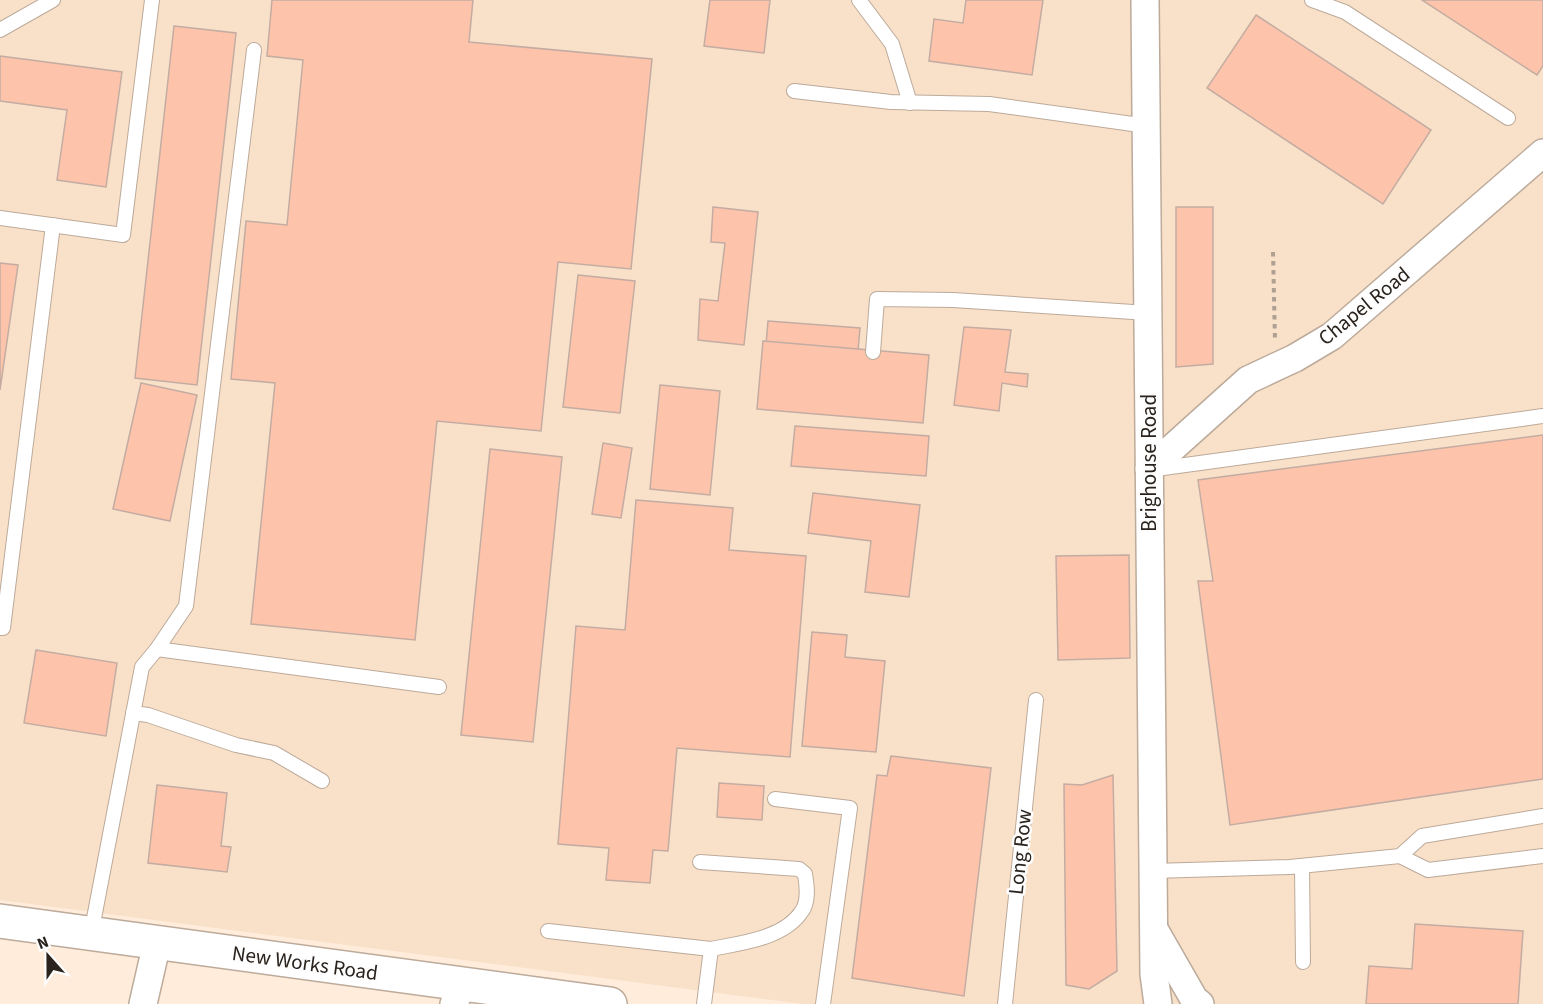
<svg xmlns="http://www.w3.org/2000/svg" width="1543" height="1004" viewBox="0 0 1543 1004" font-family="'Source Sans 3',sans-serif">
<rect width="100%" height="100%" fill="#ffecdb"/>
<polygon fill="#f9e0c9" points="0,0 1543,0 1543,1004 803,1004 0,900"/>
<g fill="#fec4ab" stroke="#c3aca2" stroke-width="1.5">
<polygon points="272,0 473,0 469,42 652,59 631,269 558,262 541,431 437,421 415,640 251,624 275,383 231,379 246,221 287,225 303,60 267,56"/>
<polygon points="710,0 770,0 764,53 704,46"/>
<polygon points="966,0 1043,0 1032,75 929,61 934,19 963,23"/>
<polygon points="1422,0 1543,0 1543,66 1537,75"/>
<polygon points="1256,15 1431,130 1383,204 1207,88"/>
<polygon points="174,26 236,33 197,385 135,378"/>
<polygon points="0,56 122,72 106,187 57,180 67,110 0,101"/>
<polygon points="713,207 758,212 744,345 698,340 700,299 718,301 725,243 711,242"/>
<polygon points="1176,207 1213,207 1213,364 1176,367"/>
<polygon points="0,263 18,265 0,390"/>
<polygon points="578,275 635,281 620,413 563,407"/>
<polygon points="768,321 860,328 857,363 765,356"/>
<polygon points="964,327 1011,330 1005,372 1028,374 1027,387 1002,383 999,411 954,405"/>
<polygon points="763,341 929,355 923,423 757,409"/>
<polygon points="141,383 197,395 170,521 113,509"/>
<polygon points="660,385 720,391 710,495 650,489"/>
<polygon points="795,426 929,436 926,476 791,466"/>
<polygon points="1543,435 1543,779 1230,825 1198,581 1213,581 1198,480"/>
<polygon points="603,443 632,448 621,518 592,514"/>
<polygon points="490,449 562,457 533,742 461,735"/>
<polygon points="813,493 920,505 909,597 865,592 871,541 808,533"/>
<polygon points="636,500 733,508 729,550 806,556 790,757 677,748 668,851 653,850 650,883 606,880 609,848 558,844 576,626 625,630"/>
<polygon points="1129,555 1130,658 1058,660 1056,556"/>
<polygon points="812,632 847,635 845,657 885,661 876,752 802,746"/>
<polygon points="36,650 117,663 106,736 24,723"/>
<polygon points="891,756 991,768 964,996 852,978 877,775 887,776"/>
<polygon points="1113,775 1117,971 1089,989 1066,985 1064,784 1082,785"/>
<polygon points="719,783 764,786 762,820 717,817"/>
<polygon points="157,785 227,793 221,846 231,847 227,872 148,863"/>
<polygon points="1415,924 1523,931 1518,1004 1366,1004 1369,966 1412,969"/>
</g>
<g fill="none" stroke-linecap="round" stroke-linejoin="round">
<g stroke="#bcaa9a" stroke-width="16">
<g id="lane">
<polyline points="859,0 892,44 910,103"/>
<polyline points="1312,0 1345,12 1508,118"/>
<polyline points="0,30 53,0"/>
<polyline points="794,91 891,102 989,104 1147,126"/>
<polyline points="0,218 123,235 152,0"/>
<polyline points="873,352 877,299 953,300 1148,313"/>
<polyline points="1156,469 1543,416"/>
<polyline points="0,628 3,628 53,225"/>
<polyline points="157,649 439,687"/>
<polyline points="133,713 148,715 236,745 274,753 322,781"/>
<polyline points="775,799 850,808 823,1004"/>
<polyline points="1400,856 1428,870 1543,856"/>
<path d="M700 862 799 869 805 874C807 886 809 901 802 911 784 939 740 943 711 949"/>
<polyline points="1302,866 1303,962"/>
<polyline points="1153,871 1290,867 1400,856 1422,836 1543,816"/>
<polyline points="548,931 711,949 704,1004"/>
<polyline points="91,934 142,667 157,649 186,606 254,50"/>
<polyline points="1005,1004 1036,700"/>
</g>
</g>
<g stroke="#bcaa9a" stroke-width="30">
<g id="street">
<polyline points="1145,0 1154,974 1158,1004"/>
<polyline points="1149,469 1248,380 1295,358 1332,336 1543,153"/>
<polyline points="1155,931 1194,999 1200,1004"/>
<polyline points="143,1004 157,943"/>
<polyline points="454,1004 462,984"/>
</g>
</g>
<g stroke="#bcaa9a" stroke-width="36">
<polyline id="secondary" points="0,921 610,1004"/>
</g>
<polyline stroke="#aea093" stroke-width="4" stroke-dasharray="4.5 4.5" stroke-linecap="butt" points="1273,252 1275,341"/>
<use href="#lane" stroke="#fff" stroke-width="14"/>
<use href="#street" stroke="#fff" stroke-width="27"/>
<use href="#secondary" stroke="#fff" stroke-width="33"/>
</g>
<g text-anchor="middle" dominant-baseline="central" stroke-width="5" stroke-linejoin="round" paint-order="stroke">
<g font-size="21" fill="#2a231d" stroke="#fdfdfd">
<text transform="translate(1364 306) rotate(-39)">Chapel Road</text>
<text transform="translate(1149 463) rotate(-90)">Brighouse Road</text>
<text transform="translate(1020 852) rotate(-84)">Long Row</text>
<text transform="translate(305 963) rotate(8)">New Works Road</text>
</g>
</g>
<g transform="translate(48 956) rotate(339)" stroke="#fdfdfd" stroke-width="4.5" paint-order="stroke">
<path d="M0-4.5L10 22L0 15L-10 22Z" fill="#2a231d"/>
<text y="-9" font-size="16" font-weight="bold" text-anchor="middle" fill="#2a231d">N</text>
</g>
</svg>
